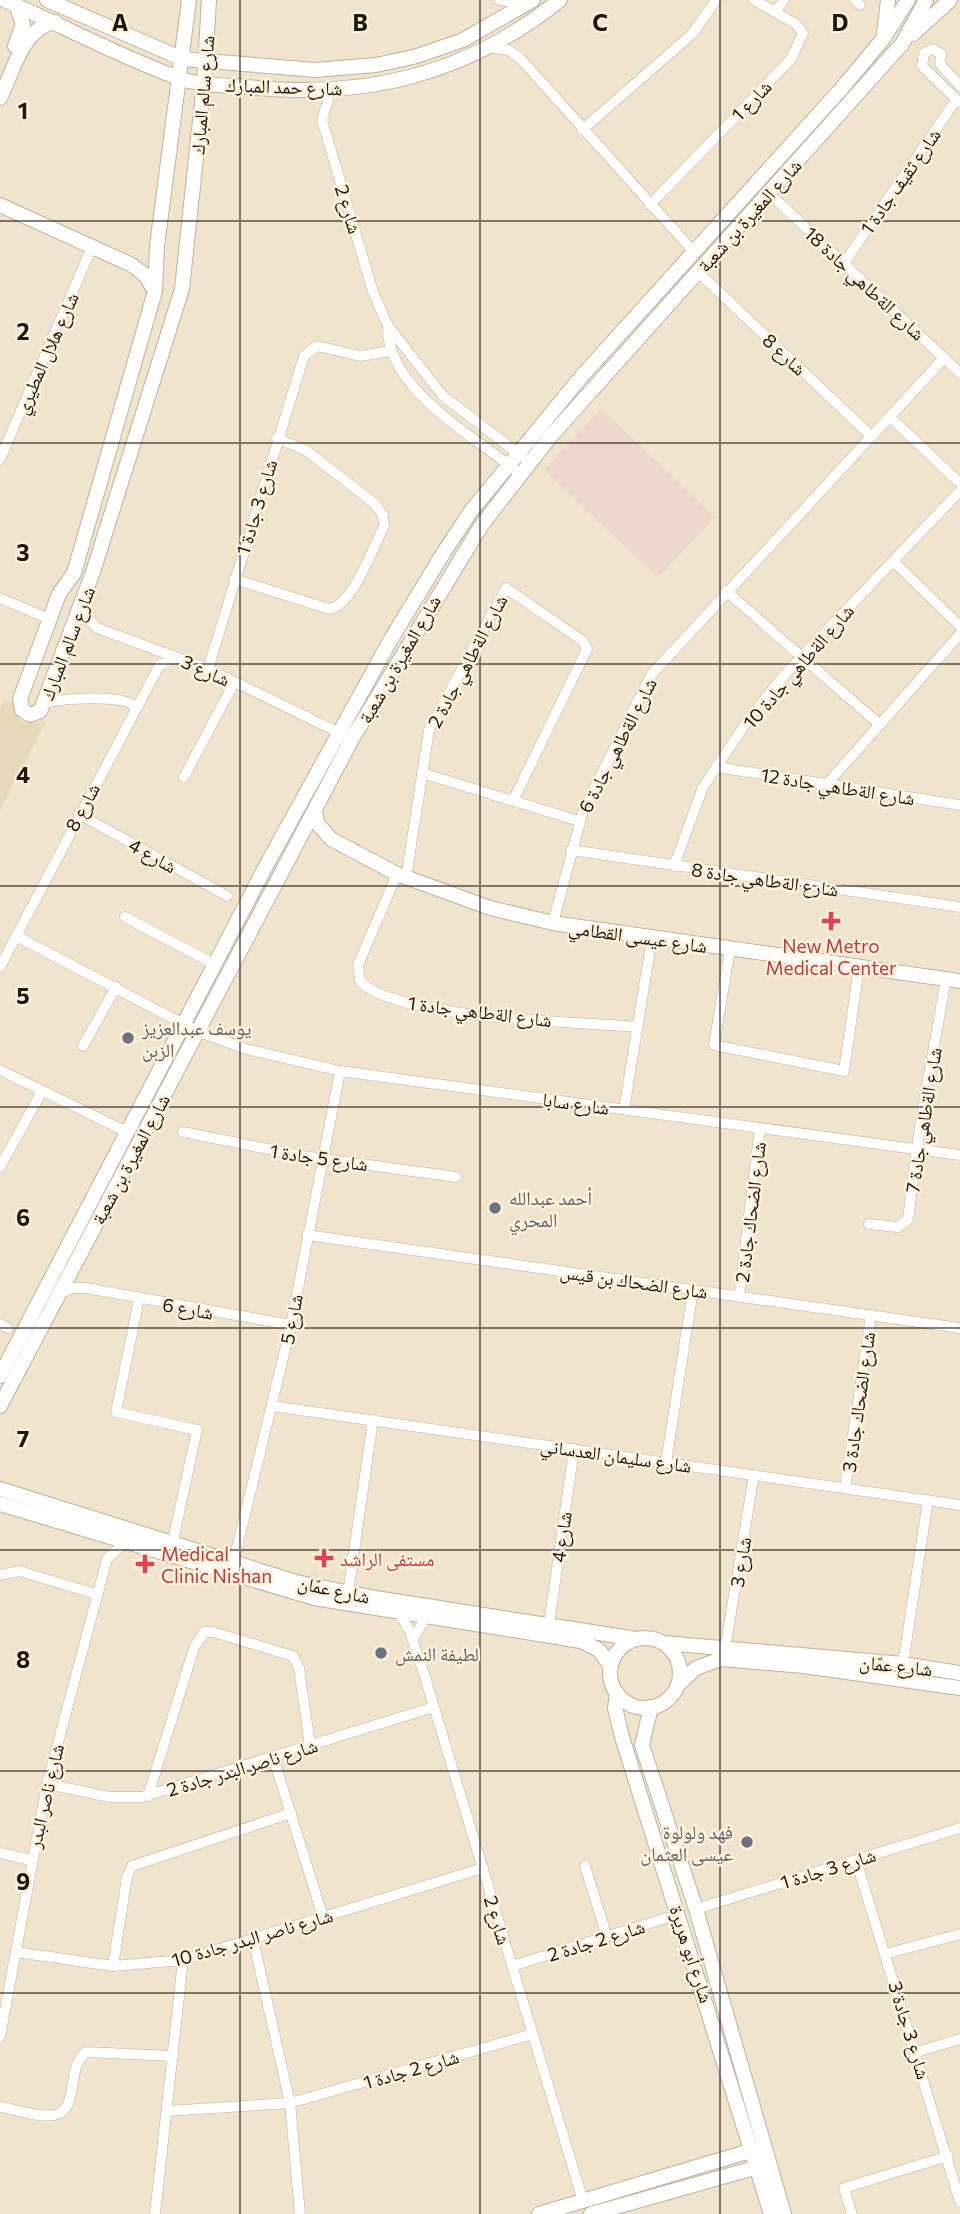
<svg xmlns="http://www.w3.org/2000/svg" width="960" height="2214" viewBox="0 0 960 2214" font-family="Commissioner,'Noto Naskh Arabic',sans-serif">
<rect width="100%" height="100%" fill="#f1e4cd"/>
<polygon fill="#e9d8ba" points="4,701 12,702 19,720 24,723 46,722 0,810 0,709"/>
<polygon fill="#edd6cb" points="601,409 715,517 658,577 544,470"/>
<g fill="none" stroke-linecap="round" stroke-linejoin="round">
<g stroke="#bfb29c" stroke-width="11">
<g id="street">
<polyline points="499,0 523,3"/>
<polyline points="855,0 860,5"/>
<polyline points="775,12 784,0"/>
<polyline points="488,47 508,50 520,58 694,252"/>
<polyline points="331,91 322,120 373,292 388,326 443,396 523,457"/>
<polyline points="959,102 922,66 924,53 933,49 941,54 940,64 960,86"/>
<polyline points="582,130 692,34 716,0"/>
<polyline points="769,193 960,373"/>
<polyline points="650,205 791,59 803,33 796,24 754,0"/>
<polyline points="844,263 956,100"/>
<polyline points="698,272 871,436"/>
<path d="M388 326C386 391 477 437 520 474"/>
<polyline points="890,417 960,483"/>
<polyline points="0,459 92,247"/>
<polyline points="893,561 960,626"/>
<path d="M234 579 329 609C353 606 373 547 384 526L383 515 375 504 307 451 277 438"/>
<polyline points="726,591 878,723"/>
<polyline points="0,598 49,619"/>
<polyline points="87,600 85,615 97,628 208,669 342,734"/>
<polyline points="208,669 304,356 317,346 360,356 390,351"/>
<path d="M43 704C61 698 123 694 136 707"/>
<polyline points="716,767 960,805"/>
<polyline points="422,773 579,821"/>
<polyline points="184,777 234,683"/>
<polyline points="827,784 960,634"/>
<polyline points="79,814 227,896"/>
<polyline points="571,850 960,907"/>
<polyline points="674,866 703,787 750,717 788,671 960,491"/>
<path d="M397 874 358 965 360 981C395 1019 581 1022 638 1027"/>
<polyline points="406,878 429,730 506,588 583,641 587,649 513,801"/>
<polyline points="125,917 214,964"/>
<polyline points="553,923 583,811 651,675 944,358"/>
<polyline points="16,936 197,1031 246,1049 340,1071 960,1155"/>
<polyline points="730,949 714,1045 844,1071 859,967"/>
<polyline points="0,967 159,666 176,657"/>
<polyline points="83,1046 116,987"/>
<polyline points="0,1070 127,1132"/>
<polyline points="624,1109 652,938"/>
<polyline points="183,1132 303,1156 456,1177"/>
<polyline points="0,1167 42,1091"/>
<polyline points="869,1224 898,1227 908,1219 921,1119 946,979"/>
<polyline points="307,1235 960,1328"/>
<polyline points="60,1293 73,1288 86,1288 291,1325"/>
<polyline points="739,1296 760,1128"/>
<polyline points="139,1299 116,1412 197,1430 172,1545"/>
<polyline points="0,1324 8,1328"/>
<polyline points="272,1406 960,1505"/>
<polyline points="666,1463 693,1290"/>
<polyline points="845,1488 871,1315"/>
<polyline points="233,1564 291,1325 340,1071"/>
<polyline points="0,1575 19,1571 96,1594"/>
<polyline points="348,1593 373,1420"/>
<polyline points="399,1612 410,1632 425,1677 583,2201"/>
<polyline points="549,1624 574,1449"/>
<polyline points="413,1639 426,1617"/>
<polyline points="725,1649 754,1475"/>
<polyline points="903,1664 928,1500"/>
<polyline points="273,1757 323,1917"/>
<polyline points="47,1784 110,1797 142,1797 434,1707"/>
<polyline points="148,1796 194,1648 204,1632 213,1632 293,1656 299,1668 310,1746"/>
<polyline points="0,1853 31,1860"/>
<polyline points="856,1860 960,2202"/>
<polyline points="585,1866 607,1937"/>
<polyline points="696,1909 960,1828"/>
<polyline points="253,1939 290,2103 300,2214"/>
<polyline points="16,1952 113,1966 183,1960 483,1868"/>
<polyline points="885,1954 960,1934"/>
<polyline points="113,1966 127,1877 132,1866 291,1813"/>
<polyline points="512,1966 679,1914"/>
<polyline points="0,2037 47,1784 107,1559 124,1543"/>
<polyline points="917,2052 960,2039"/>
<path d="M0 2107C15 2109 39 2118 54 2115 80 2111 65 2069 86 2052L173 2056"/>
<polyline points="167,2111 290,2103 533,2034"/>
<polyline points="155,2214 183,1960"/>
<polyline points="852,2214 844,2188 948,2156"/>
</g>
</g>
<g stroke="#bfb29c" stroke-width="16">
<g id="secondary">
<path d="M4 0C62 25 120 57 179 78 200 86 225 85 247 87 366 99 466 75 560 0"/>
<polyline points="47,0 183,59 315,70 376,65 417,56 463,40 533,0"/>
<polyline points="189,0 157,246 155,291 74,573 59,594 20,699 22,710 30,715 40,711 43,704 93,572 182,289 204,83 209,0"/>
<polyline points="884,33 888,0"/>
<polyline points="913,34 950,0"/>
<polyline points="15,46 23,24 16,5"/>
<path d="M0 98C13 72 23 27 55 22"/>
<polyline points="0,205 132,265 146,276 154,290"/>
<polyline points="315,810 317,823 331,839 397,874 490,908 553,923 960,981"/>
<polyline points="0,1376 268,862 391,639 444,552 471,511 581,377 842,88 883,39 908,0"/>
<polyline points="0,1406 352,739 481,526 550,437 902,44 926,0"/>
<polyline points="0,1489 296,1582 376,1598 637,1639"/>
<polyline points="0,1504 314,1598 581,1641 599,1650 611,1667"/>
<circle cx="645" cy="1673" r="35"/>
<polyline points="664,1643 903,1664 960,1673"/>
<polyline points="679,1684 696,1668 721,1659 804,1666 960,1688"/>
<polyline points="617,1693 615,1708 622,1737 771,2214"/>
<polyline points="651,1707 642,1745 696,1909 784,2214"/>
<polyline points="539,2214 760,2148"/>
<polyline points="591,2214 765,2165"/>
</g>
</g>
<use href="#street" stroke="#fff" stroke-width="10"/>
<use href="#secondary" stroke="#fff" stroke-width="14"/>
</g>
<path fill="none" stroke="#1d1810" stroke-width="2" stroke-opacity="0.55" d="M240 0V2214M480 0V2214M720 0V2214M0 221H960M0 443H960M0 664H960M0 886H960M0 1107H960M0 1328H960M0 1550H960M0 1771H960M0 1993H960"/>
<g fill="#e0444e" stroke="#fff1da" stroke-width="2.5">
<path d="M827.5 910.5h7v7h7v7h-7v7h-7v-7h-7v-7h7z"/>
<path d="M320.5 1547.5h7v7h7v7h-7v7h-7v-7h-7v-7h7z"/>
<path d="M141.5 1553.5h7v7h7v7h-7v7h-7v-7h-7v-7h7z"/>
</g>
<g fill="#6b7280" stroke="#fff1da" stroke-width="2.5">
<circle cx="128" cy="1038" r="7"/>
<circle cx="495" cy="1208" r="7"/>
<circle cx="381" cy="1653" r="7"/>
<circle cx="747" cy="1842" r="7"/>
</g>
<g text-anchor="middle" dominant-baseline="central" stroke-width="5" stroke-linejoin="round" paint-order="stroke">
<g font-size="19" fill="#1d1810" stroke="#fff1da">
<text transform="translate(284 86) rotate(2)">شارع حمد المبارك</text>
<text transform="translate(202 95) rotate(-85)">شارع سالم المبارك</text>
<text transform="translate(751 100) rotate(-46)">شارع 1</text>
<text transform="translate(900 181) rotate(-55)">شارع ثقيف جادة 1</text>
<text transform="translate(349 209) rotate(73)">شارع 2</text>
<text transform="translate(749 215) rotate(-48)">شارع المغيرة بن شعبة</text>
<text transform="translate(865 283) rotate(43)">شارع الةطاهي جادة 18</text>
<text transform="translate(46 353) rotate(-66)">شارع هلال المطيري</text>
<text transform="translate(785 354) rotate(43)">شارع 8</text>
<text transform="translate(256 507) rotate(-73)">شارع 3 جادة 1</text>
<text transform="translate(67 643) rotate(-69)">شارع سالم المبارك</text>
<text transform="translate(399 659) rotate(-60)">شارع المغيرة بن شعبة</text>
<text transform="translate(467 661) rotate(-62)">شارع الةطاهي جادة 2</text>
<text transform="translate(798 666) rotate(-49)">شارع الةطاهي جادة 10</text>
<text transform="translate(206 670) rotate(24)">شارع 3</text>
<text transform="translate(617 745) rotate(-63)">شارع الةطاهي جادة 6</text>
<text transform="translate(838 786) rotate(9)">شارع الةطاهي جادة 12</text>
<text transform="translate(82 807) rotate(-62)">شارع 8</text>
<text transform="translate(153 855) rotate(29)">شارع 4</text>
<text transform="translate(765 879) rotate(8)">شارع الةطاهي جادة 8</text>
<text transform="translate(638 936) rotate(8)">شارع عيسى القطامي</text>
<text transform="translate(480 1011) rotate(7)">شارع الةطاهي جادة 1</text>
<text transform="translate(576 1103) rotate(8)">شارع سابا</text>
<text transform="translate(923 1120) rotate(-81)">شارع الةطاهي جادة 7</text>
<text transform="translate(319 1157) rotate(8)">شارع 5 جادة 1</text>
<text transform="translate(130 1159) rotate(-62)">شارع المغيرة بن شعبة</text>
<text transform="translate(750 1212) rotate(-83)">شارع الضحاك جادة 2</text>
<text transform="translate(634 1281) rotate(8)">شارع الضحاك بن قيس</text>
<text transform="translate(188 1308) rotate(10)">شارع 6</text>
<text transform="translate(291 1319) rotate(-79)">شارع 5</text>
<text transform="translate(858 1402) rotate(-82)">شارع الضحاك جادة 3</text>
<text transform="translate(616 1455) rotate(8)">شارع سليمان العدساني</text>
<text transform="translate(561 1537) rotate(-82)">شارع 4</text>
<text transform="translate(740 1562) rotate(-81)">شارع 3</text>
<text transform="translate(334 1589) rotate(12)">شارع عمّان</text>
<text transform="translate(896 1665) rotate(6)">شارع عمّان</text>
<text transform="translate(242 1767) rotate(-17)">شارع ناصر البدر جادة 2</text>
<text transform="translate(45 1796) rotate(-77)">شارع ناصر البدر</text>
<text transform="translate(828 1868) rotate(-17)">شارع 3 جادة 1</text>
<text transform="translate(498 1920) rotate(73)">شارع 2</text>
<text transform="translate(252 1937) rotate(-16)">شارع ناصر البدر جادة 10</text>
<text transform="translate(596 1940) rotate(-17)">شارع 2 جادة 2</text>
<text transform="translate(692 1954) rotate(72)">شارع أبو هريرة</text>
<text transform="translate(910 2030) rotate(73)">شارع 3 جادة 3</text>
<text transform="translate(411 2069) rotate(-16)">شارع 2 جادة 1</text>
</g>
<g font-size="19" fill="#be3a42" stroke="#fff1da" text-anchor="start">
<text x="831" y="945" text-anchor="middle">New Metro<tspan x="831" dy="22">Medical Center</tspan></text>
<text x="161" y="1553">Medical<tspan x="161" dy="22">Clinic Nishan</tspan></text>
<text x="340" y="1558">مستفى الراشد</text>
</g>
<g font-size="19" fill="#5b616d" stroke="#fff1da" text-anchor="start">
<text x="142" y="1027">يوسف عبدالعزيز<tspan x="142" dy="22">الزبن</tspan></text>
<text x="509" y="1197">أحمد عبدالله<tspan x="509" dy="22">المحري</tspan></text>
<text x="395" y="1653">لطيفة النمش</text>
<text x="733" y="1831" text-anchor="end">فهد ولولوة<tspan x="733" dy="22">عيسى العثمان</tspan></text>
</g>
</g>
<g font-size="23" text-anchor="middle" font-weight="bold" fill="#1d1810" stroke="#fff1da" stroke-width="5" stroke-linejoin="round" paint-order="stroke">
<text x="120" y="31">A</text>
<text x="360" y="31">B</text>
<text x="600" y="31">C</text>
<text x="840" y="31">D</text>
<text x="23" y="119">1</text>
<text x="23" y="340">2</text>
<text x="23" y="561">3</text>
<text x="23" y="783">4</text>
<text x="23" y="1004">5</text>
<text x="23" y="1226">6</text>
<text x="23" y="1447">7</text>
<text x="23" y="1668">8</text>
<text x="23" y="1890">9</text>
</g>
</svg>
